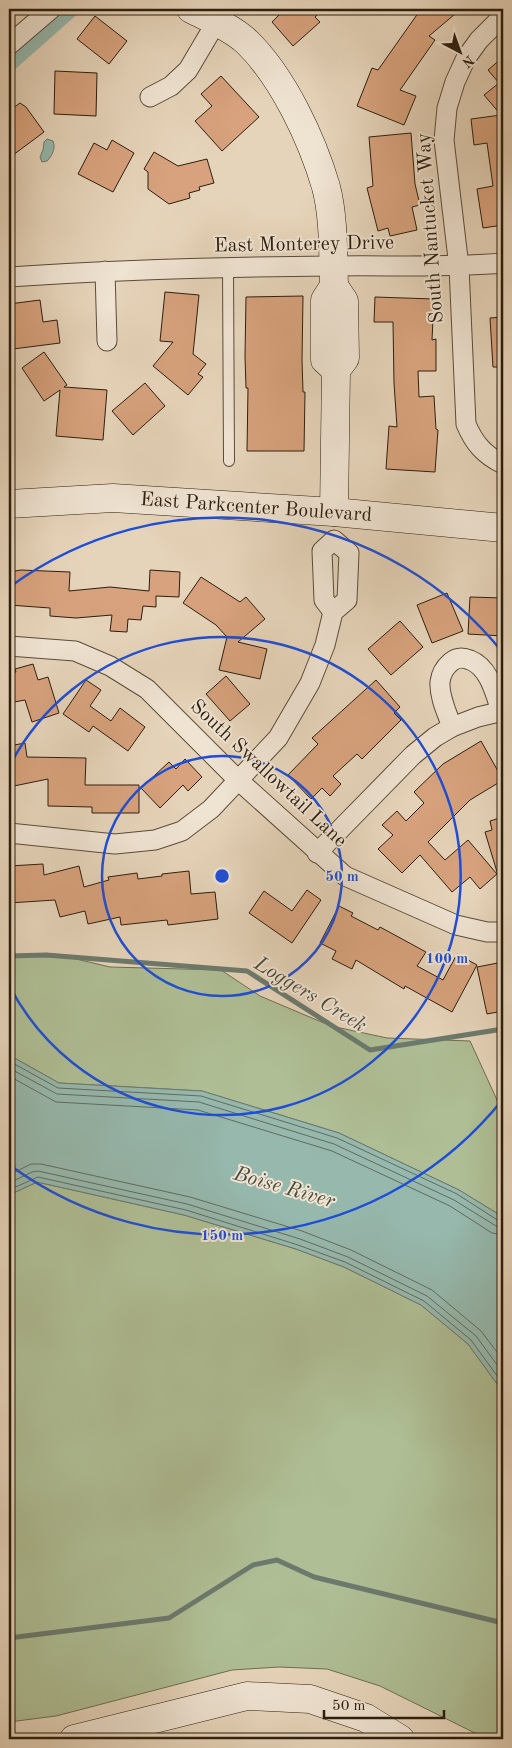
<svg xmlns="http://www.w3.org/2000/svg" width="512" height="1748" viewBox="0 0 512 1748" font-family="'Old Standard TT',serif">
<rect width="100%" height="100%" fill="#e6d4ba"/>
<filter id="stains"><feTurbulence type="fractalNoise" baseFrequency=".004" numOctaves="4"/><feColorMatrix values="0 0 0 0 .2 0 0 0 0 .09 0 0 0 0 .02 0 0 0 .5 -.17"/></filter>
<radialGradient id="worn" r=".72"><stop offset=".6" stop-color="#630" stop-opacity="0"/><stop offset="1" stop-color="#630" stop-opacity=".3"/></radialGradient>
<g fill="#afbe95" stroke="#6e6e52">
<polygon points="55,954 110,967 221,970 260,996 331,1026 387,1038 470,1041 503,1113 503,1217 459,1190 339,1133 202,1091 59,1083 9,1055 9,955"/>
<polygon points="37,1182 184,1215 296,1249 344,1267 421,1305 468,1344 503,1392 503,1739 487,1739 380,1686 327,1669 279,1667 232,1670 56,1716 9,1722 9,1195"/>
</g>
<g fill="#96b8ad" stroke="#6c7a6e">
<path d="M47 139 53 141C56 148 52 156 47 161L42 162 40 157 43 150 44 142Z"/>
<polygon points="9,1055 59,1083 202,1091 339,1133 459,1190 503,1217 503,1392 468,1344 421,1305 344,1267 296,1249 184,1215 37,1182 9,1195"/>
</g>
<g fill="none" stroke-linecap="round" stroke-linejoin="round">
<g stroke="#616b5e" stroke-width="1">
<polyline points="9,1061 58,1088 201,1096 337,1138 457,1194 499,1221 503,1221"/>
<polyline points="9,1068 57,1094 199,1102 334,1144 454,1200 496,1226 503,1228"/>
<polyline points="9,1076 56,1102 198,1110 332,1151 450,1206 492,1233 503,1235"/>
<polyline points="9,1175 31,1164 41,1164 190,1197 302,1231 351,1250 432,1290 481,1331 503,1360"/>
<polyline points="9,1183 32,1172 38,1171 187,1204 300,1239 348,1257 427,1296 476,1336 503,1373"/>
<polyline points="9,1190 38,1177 186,1210 298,1245 345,1262 424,1301 471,1340 503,1384"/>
</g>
<g stroke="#6c7a6e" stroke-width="5">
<polyline points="9,956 46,955 247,971 370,1050 503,1029"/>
<polyline points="9,1638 169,1618 253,1565 277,1560 314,1577 503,1623"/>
</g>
<polyline stroke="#96b8ad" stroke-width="16" points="9,64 71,9"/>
</g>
<g fill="#d7a27d" stroke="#2c1e0f">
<polygon points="274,9 324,9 315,17 320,22 293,46 272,22 279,15"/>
<polygon points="421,9 461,9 429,36 435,40 400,90 416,96 404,125 357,106 372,68 378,70"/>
<polygon points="95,16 127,41 109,64 77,39"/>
<polygon points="503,57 503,225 483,228 477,189 493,186 487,143 474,145 471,119 501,115 484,95 499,83 488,70"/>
<polygon points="55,71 97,73 96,116 54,114"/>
<polygon points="221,76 259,117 222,151 195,121 212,106 201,94"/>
<polygon points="20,103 26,107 44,132 9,158 9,111"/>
<polygon points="411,133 415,184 420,205 412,207 417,230 390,236 388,228 378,231 367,188 373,186 369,137"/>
<polygon points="112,140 134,153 113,192 78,174 94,143 107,150"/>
<polygon points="154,152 178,166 207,159 214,183 199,187 200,190 189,193 190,198 169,204 148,189 148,172 144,169"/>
<polygon points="165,292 199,295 193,354 206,364 198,374 203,377 188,395 153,366 173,342 160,341"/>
<polygon points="303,296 302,360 303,392 305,392 304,451 247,451 248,388 246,388 245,356 246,297"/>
<polygon points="375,297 434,299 432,340 436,339 436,371 418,371 419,397 434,396 436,429 438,430 435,472 386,469 389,426 397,427 394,383 393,322 374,322"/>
<polygon points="40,300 43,322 57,320 60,343 13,349 9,304"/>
<polygon points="503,317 503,367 493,367 490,318"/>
<polygon points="44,352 67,385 64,387 107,390 103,440 56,436 60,390 44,401 22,368"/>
<polygon points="145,383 165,406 133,435 112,411"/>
<polygon points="21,570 70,572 69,591 110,587 149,591 150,570 180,572 179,597 156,596 156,607 143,606 141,620 128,619 127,632 110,631 112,615 76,618 50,616 50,608 9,605 9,572"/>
<polygon points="201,577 240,602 246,597 265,619 238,642 267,649 260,679 219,670 227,637 216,625 183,603"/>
<polygon points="447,593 463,631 432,643 417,605"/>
<polygon points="470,597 503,598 503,636 468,634"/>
<polygon points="400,621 423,647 391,675 368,649"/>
<polygon points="33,664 38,680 48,677 59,713 32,722 25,700 9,703 9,674 16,672 15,669"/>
<polygon points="226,676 250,704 230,721 206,694"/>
<polygon points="86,680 101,690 90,706 111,721 120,708 145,727 128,751 93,726 89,732 63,714"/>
<polygon points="376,680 400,707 394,713 401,720 362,759 357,754 333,776 341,784 330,796 322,788 311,799 288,775 318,744 312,738"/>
<polygon points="481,741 503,780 470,800 428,842 445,860 468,840 497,874 480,889 470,877 452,892 420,855 402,873 378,849 393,835 382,825 397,811 406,821 424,803 414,792 443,764"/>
<polygon points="25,743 27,757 86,758 85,785 139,785 139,813 92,813 92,807 48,806 48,779 9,787 9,746"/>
<polygon points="185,759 202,777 188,791 183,785 160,808 141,788 169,762 176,769"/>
<polygon points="503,817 503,882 500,882 485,832 492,830 490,821"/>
<polygon points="43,864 44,875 79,866 84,887 109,880 108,877 137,873 138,879 162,876 162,874 189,871 191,894 215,892 218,919 168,925 167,920 121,925 120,917 88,924 85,911 60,917 55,900 9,903 9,866"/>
<polygon points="307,890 321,900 292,943 249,913 264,891 292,911"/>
<polygon points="339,906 353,913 351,916 378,930 380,927 426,952 417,966 443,980 457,954 477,965 452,1012 405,986 404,989 356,960 352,969 332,959 336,951 320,943"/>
<polygon points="503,962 503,1011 487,1014 477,967"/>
</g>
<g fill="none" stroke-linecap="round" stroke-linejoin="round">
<g stroke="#5a4c3a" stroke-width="12">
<polyline id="lane" points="228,268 229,461"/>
</g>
<g stroke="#5a4c3a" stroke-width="21">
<g id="street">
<path d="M503 16 479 40 466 58 455 82 447 108 444 140 459 267 466 424C474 443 484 455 503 464"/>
<polyline points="9,45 51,9"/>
<polyline points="150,97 171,86 188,70 224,9"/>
<polyline points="105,271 107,341"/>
<path d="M9 277C116 270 224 267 332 266 390 265 446 268 503 263"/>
<polyline points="9,646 75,651 110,666 147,689 238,780 345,876 456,925 487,932 503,932"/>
<path d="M452 727C447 713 439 697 440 682 441 673 445 667 451 662 457 657 463 657 470 660 489 667 495 693 501 711"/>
<polyline points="9,833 115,844 155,840 182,831 211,809 278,738 310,683 325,645 333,612 347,600 349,553 334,540 322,551 324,600 333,612"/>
<polyline points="317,853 413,755 435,737 452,727 478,717 503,711"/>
</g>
</g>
<g stroke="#2c1e0f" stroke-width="29">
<g id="secondary">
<path d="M191 9C209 18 232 28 247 42 283 77 312 139 326 187 334 217 333 255 334 286"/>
<polyline points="9,504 113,498 334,512 503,528"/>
<polyline points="334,512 336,370 345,358 344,301 334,286 325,300 325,360 336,370"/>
<polyline points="74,1739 247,1696 310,1699 366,1718 400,1739"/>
</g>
</g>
<use href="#lane" stroke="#efe3d2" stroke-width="10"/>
<use href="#street" stroke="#efe3d2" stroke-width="19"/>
<use href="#secondary" stroke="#efe3d2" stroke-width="28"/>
</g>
<g fill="none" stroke="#1d4ed8" stroke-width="2.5">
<circle cx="222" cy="876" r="120"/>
<path d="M9 767A239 239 0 1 1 9 985"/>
<path d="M503 1099A359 359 0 0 1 11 1166M11 586A359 359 0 0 1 503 653"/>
</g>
<g text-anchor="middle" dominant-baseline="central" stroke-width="4" stroke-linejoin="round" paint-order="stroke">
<g font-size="20" fill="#2c1e0f" stroke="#efe3d2">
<text transform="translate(431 228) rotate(-94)">South Nantucket Way</text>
<text transform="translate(304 245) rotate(-1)">East Monterey Drive</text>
<text transform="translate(256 508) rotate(4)">East Parkcenter Boulevard</text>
<text transform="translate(268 774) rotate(43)">South Swallowtail Lane</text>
</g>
<g font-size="21" font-style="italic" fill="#4c4c3e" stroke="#efe3d2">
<text transform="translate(310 995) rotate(31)">Loggers Creek</text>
<text transform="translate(284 1188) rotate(16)">Boise River</text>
</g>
</g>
<circle cx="222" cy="876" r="8" fill="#1d4ed8" stroke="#efe3d2" stroke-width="2.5"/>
<g font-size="15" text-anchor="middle" font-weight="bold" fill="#1d4ed8" stroke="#efe3d2" stroke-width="4" stroke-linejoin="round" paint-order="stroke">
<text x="342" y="881">50 m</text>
<text x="447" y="963">100 m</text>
<text x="222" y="1240">150 m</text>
</g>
<rect width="512" height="1748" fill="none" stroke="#e6d4ba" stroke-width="30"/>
<rect x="10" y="10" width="492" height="1728" fill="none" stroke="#2c1e0f" stroke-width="2.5"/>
<rect x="15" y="15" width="482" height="1718" fill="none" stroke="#2c1e0f"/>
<g transform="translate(460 52) rotate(139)" stroke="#efe3d2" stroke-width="4" paint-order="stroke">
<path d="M0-4L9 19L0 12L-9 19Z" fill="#2c1e0f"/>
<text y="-8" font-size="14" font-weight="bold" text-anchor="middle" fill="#2c1e0f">N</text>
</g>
<path d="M324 1710v8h120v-8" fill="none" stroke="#2c1e0f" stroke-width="2.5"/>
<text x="332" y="1710" font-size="15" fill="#2c1e0f" stroke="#efe3d2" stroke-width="4" paint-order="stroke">50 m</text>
<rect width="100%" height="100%" filter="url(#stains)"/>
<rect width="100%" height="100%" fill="url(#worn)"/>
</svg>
